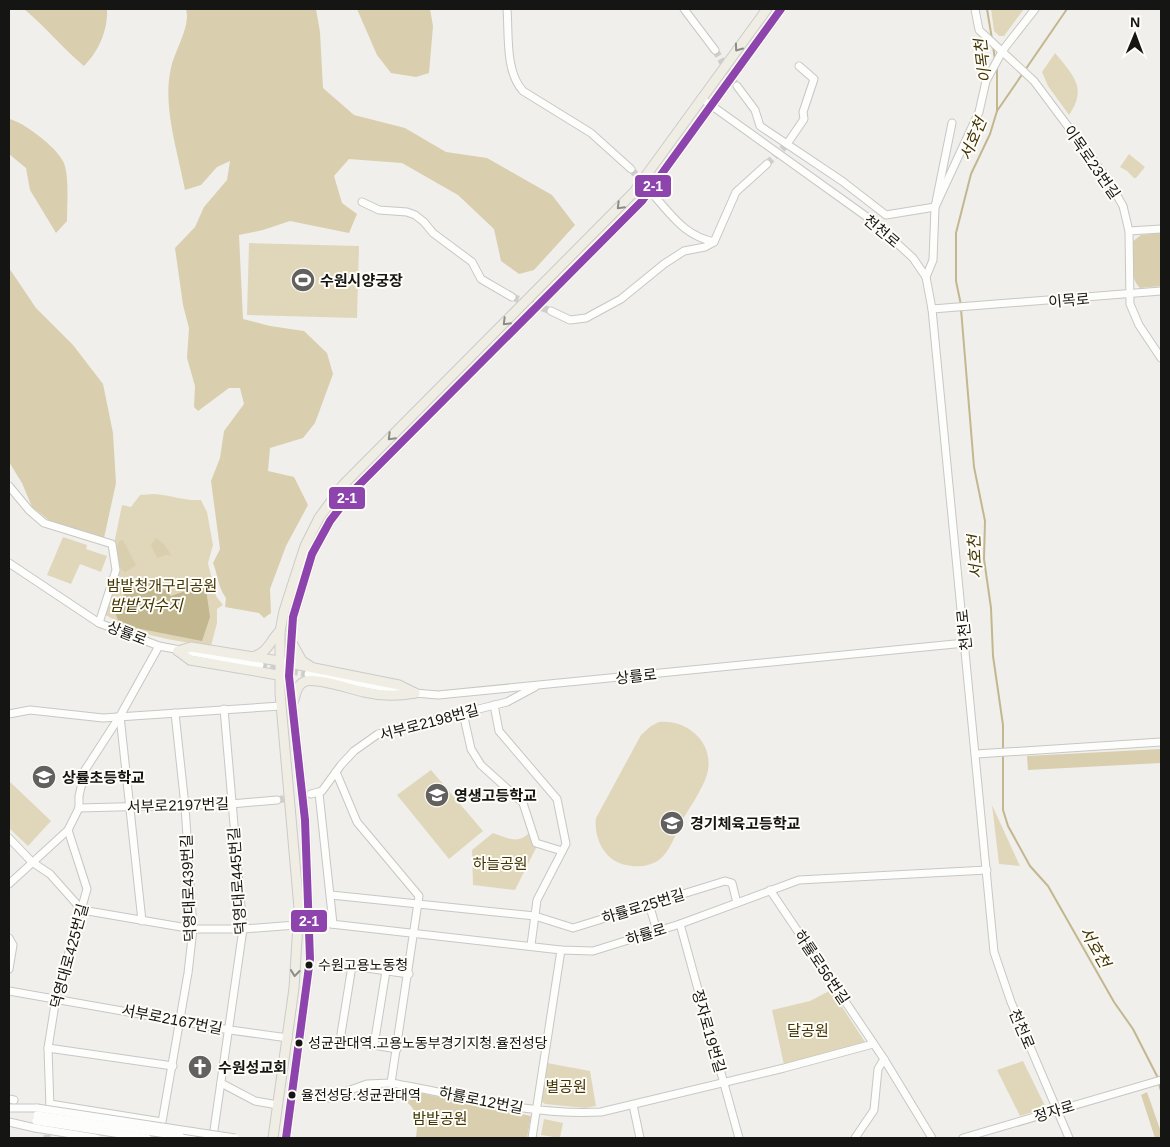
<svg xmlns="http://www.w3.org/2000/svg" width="1170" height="1147" viewBox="0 0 1170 1147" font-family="Helvetica,'Noto Sans KR',sans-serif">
<rect width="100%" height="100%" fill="#f0efeb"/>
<g fill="#e0d7bb">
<polygon points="991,9 1024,9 1004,36 999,36 994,31"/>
<path d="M1055 53C1073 75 1088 88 1069 115L1048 86 1042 72Z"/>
<polygon points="1129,154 1145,167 1136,178 1134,178 1127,171 1120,167"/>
<polygon points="249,243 359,246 357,318 247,315"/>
<path d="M153 494C171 495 184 501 201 500L207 512 213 545 208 563 216 596 223 605 217 609V623L211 646C170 640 135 636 100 611L115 567V539L122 505 131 507 140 495Z"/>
<polygon points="63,537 87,545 86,549 107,556 101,572 80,564 71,584 47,575"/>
<path d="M659 722C686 719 713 741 708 770 706 784 690 807 682 821 676 833 670 852 659 860 646 869 625 868 612 859 600 850 594 833 596 818L641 735 651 726Z"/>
<polygon points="431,770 483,831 449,859 397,795"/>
<polygon points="9,781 51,821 28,846 9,828"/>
<polygon points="992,805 1020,866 999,864"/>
<path d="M530 832 537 846 515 890 473 885 472 850 493 833C508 838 518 845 530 832Z"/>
<polygon points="831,990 865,1042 784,1065 772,1010 810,1001"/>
<polygon points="1023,1061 1046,1108 1020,1116 997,1070"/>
<polygon points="547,1063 590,1071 596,1106 585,1108 545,1104 541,1101"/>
<polygon points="544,1119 563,1123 560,1138 541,1135"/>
</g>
<g fill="#d9cfae">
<path d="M24 9H107C108 30 99 51 84 66 62 48 46 27 24 9Z"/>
<path d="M186 9H316L320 32 323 88 354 115 405 128 446 152 487 158 552 195 575 225 534 270 519 274 501 261 494 229 458 195 402 163 349 159 334 176 342 203 357 214 349 233 290 221 263 230 239 235 243 319 270 326 304 331 327 353 333 374 315 423 303 438 270 448 268 471 294 477 308 505 286 546 270 589 271 613 264 618 259 613 225 607 226 598C218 588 218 575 213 563L220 549 211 481 220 458 224 431 244 404 240 388H229L198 411 194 407 195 386 187 358 189 328 183 305 175 248 195 227 204 207 227 180 230 161 217 167 201 185 185 190C178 153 162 105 171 68 175 50 191 26 186 9Z"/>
<polygon points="357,9 430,9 433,26 429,73 416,77 391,73 377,55"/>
<path d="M9 119C24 122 61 150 65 166 69 182 67 204 67 221L56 233 30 190 26 168 9 154Z"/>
<path d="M1161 233V286L1140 288C1129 278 1133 256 1132 242L1141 235Z"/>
<polygon points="9,268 36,308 73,345 103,384 113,433 116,483 104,538 55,525 32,507 22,483 9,462"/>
<polygon points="156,538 164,544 172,556 166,555 157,558 151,545"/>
<path d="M123 540 136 565 126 572 122 570C118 562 115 550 119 541Z"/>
<polygon points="1161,749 1161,763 1028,770 1027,756"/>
<polygon points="391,1087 531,1116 527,1138 416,1138 418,1117 411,1106"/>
<polygon points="1147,1092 1161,1132 1161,1138 1155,1138 1141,1095"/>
</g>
<path fill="#c3b78f" d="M142 579H152L171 596 200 586 206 589 210 617 202 641 136 628 118 620 115 612C121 596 127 588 142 579Z"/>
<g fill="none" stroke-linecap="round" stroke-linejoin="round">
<g stroke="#c3b78f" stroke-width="2">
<polyline points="987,9 992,39"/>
<polyline points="993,46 995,59"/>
<polyline points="997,66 997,111"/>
<polyline points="961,305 956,281 956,233 971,174 990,134 997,111 1067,9"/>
<polyline points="961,309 974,467 985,521 984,559 991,608 993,656 1003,725 1003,810 1008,826 1030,866 1048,886 1114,1002 1133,1029 1158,1078"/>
<polyline points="1159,1083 1161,1091"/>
</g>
<g stroke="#cfcecb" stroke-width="7" stroke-dasharray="7 3.5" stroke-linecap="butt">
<polyline points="715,50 737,86"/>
<polyline points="767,164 787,144"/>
<polyline points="631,169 656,198"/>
<polyline points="512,297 551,311"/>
<polyline points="260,665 308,674"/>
<polyline points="277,800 305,795"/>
<polyline points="47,1138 47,1135"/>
</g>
<g stroke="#c7c7c4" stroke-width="9">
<g id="minor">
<path d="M507 9C509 34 505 72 523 91L591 133 631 169"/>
<polyline points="684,9 715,50"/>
<polyline points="975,9 979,30 1034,81 1108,180 1123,206 1129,231 1130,304 1139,325 1161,358"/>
<polyline points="737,86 755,110 760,126 842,181 886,215 935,207 952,123"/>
<polyline points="701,98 874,222 913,258 926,277 932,309 994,952 1011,1002 1069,1138"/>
<polyline points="787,144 804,119 803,112 814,79 799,66"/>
<path d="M656 198C675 219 685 235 714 242"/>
<polyline points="362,202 379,210 407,212 415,215 424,222 433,233 472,262 481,279 512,297"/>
<polyline points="1129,231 1161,229"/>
<polyline points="926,277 933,260 935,207 979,112 986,81 1003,50 1035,9"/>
<polyline points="932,309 1161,291"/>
<polyline points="551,311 570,320 586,318 621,299 664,264 684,251 705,247 714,242 736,192 767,164"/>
<polyline points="9,486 29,510 44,523 112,544 116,570 99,623"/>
<polyline points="9,563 99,623 159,646 260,665"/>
<polyline points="308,674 415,693 438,695 965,643"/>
<polyline points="494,705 499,731 557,799 566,844 537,900 531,945"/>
<polyline points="463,713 471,749 481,765 523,803 536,843 562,851"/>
<polyline points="9,714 30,710 103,718 281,706"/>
<polyline points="120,716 142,921"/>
<polyline points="976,754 1161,742"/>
<polyline points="336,772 357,822 419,896 391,1083"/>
<polyline points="319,793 333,924"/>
<polyline points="311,794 322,791 341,765 354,751 378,734 507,702 535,687"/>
<polyline points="79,808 231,804 277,800"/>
<polyline points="79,808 79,796 85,770 120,716 159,646"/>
<polyline points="9,838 32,862 50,874 82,910 193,929 243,929 322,923 561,950 593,951 680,924 799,880 987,870"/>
<polyline points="9,884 68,830"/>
<polyline points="770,890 884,1059 932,1138"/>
<polyline points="331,895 535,916 573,928 725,881 732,883 737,903"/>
<polyline points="649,904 657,931"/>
<polyline points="680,924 739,1138"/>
<polyline points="9,938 13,945 9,969"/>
<polyline points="9,991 230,1030 288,1038"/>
<polyline points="374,1045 386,971"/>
<polyline points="48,1048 173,1066"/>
<polyline points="397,1049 344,1040 341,1034 352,966 409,974"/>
<polyline points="221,1083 255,1101 278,1105"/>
<path d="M328 1098 367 1084 391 1083C461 1095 530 1116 601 1112L784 1068 873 1044"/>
<polyline points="9,1099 14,1100"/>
<polyline points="50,1104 162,1122 188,973 193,929 185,806 175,713"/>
<polyline points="633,1105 640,1138"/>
<polyline points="9,1108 37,1108"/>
<polyline points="50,1108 48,1048 56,998 87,889 68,830 79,808"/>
<polyline points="9,1122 35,1128"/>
<polyline points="214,1130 243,929 224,709"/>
<polyline points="180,1136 193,1138"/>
<polyline points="532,1138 561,950"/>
<polyline points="855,1138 874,1110 878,1069 884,1059"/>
<polyline points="963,1138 1161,1080"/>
</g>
</g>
<g stroke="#cbcbc9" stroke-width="11">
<g id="major">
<polyline points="292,643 302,661 310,666"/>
<polyline points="178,651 191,647 279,661 399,685 415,693"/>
<polyline points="178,651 190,660 284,676"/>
<path d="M252 657C268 653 269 642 280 631"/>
<path d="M294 700C296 693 297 684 306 681 319 678 350 689 364 692 381 696 398 696 415 693"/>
<polyline points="273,1138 294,988 299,908 280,693 280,631 284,611 305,546 319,518 343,485 634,192 767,9"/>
<polyline points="286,1138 310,959 305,820 289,676 291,638 293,617 312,554 330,521 353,491 642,201 781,9"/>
</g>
</g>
<use href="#minor" stroke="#fdfdfc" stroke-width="7"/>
<use href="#major" stroke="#f0ede4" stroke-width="9"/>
<g stroke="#c7c7c4" stroke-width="9" stroke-linecap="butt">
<g id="minor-bridge">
<polyline points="37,1108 235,1138"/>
<polyline points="37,1115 180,1136"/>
<polyline points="36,1121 147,1138"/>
<polyline points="35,1128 96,1138"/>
</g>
</g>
<use href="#minor-bridge" stroke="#fdfdfc" stroke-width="7"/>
<g stroke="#fffdf8" stroke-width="11">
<polyline id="bus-1" points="286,1138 310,959 305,820 289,676 293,617 312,554 330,521 353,491 642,201 781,9"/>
</g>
<use href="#bus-1" stroke="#8e44ad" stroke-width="8"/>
</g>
<defs><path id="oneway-chevron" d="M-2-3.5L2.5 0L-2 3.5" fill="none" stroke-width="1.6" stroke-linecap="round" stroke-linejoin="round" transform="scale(1.25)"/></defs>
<g stroke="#8d8c86">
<use href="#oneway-chevron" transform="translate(738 48) rotate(126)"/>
<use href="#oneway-chevron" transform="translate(620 206) rotate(135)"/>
<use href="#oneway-chevron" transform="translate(506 322) rotate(135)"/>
<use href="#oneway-chevron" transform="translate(391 437) rotate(135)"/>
<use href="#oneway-chevron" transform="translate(295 973) rotate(96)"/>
</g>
<defs>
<g id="stadium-disc" transform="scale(1.25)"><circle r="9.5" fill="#62615f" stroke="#fffdf8"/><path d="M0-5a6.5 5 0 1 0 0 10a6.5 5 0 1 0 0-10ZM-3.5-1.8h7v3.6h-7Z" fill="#fff"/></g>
<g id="school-disc" transform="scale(1.25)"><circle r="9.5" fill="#62615f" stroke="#fffdf8"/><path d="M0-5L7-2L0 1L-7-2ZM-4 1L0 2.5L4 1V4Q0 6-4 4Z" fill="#fff"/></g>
<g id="church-disc" transform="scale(1.25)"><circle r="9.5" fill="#62615f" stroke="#fffdf8"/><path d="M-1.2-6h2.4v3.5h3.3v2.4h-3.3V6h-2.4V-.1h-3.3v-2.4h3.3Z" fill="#fff"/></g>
</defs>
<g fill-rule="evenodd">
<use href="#stadium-disc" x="303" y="280"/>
<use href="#school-disc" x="44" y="777"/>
<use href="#school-disc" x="437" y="795"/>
<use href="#school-disc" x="672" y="823"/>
<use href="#church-disc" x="200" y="1067"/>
</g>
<g fill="#151513" stroke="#fffdf8" stroke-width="2">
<circle cx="309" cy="965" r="4.5"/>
<circle cx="299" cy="1043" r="4.5"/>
<circle cx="292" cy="1095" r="4.5"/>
</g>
<g text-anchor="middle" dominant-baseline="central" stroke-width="4" stroke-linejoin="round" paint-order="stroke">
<g font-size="14" fill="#151513" stroke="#fffdf8" text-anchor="start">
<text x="318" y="965">수원고용노동청</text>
<text x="308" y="1043">성균관대역.고용노동부경기지청.율전성당</text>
<text x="301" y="1095">율전성당.성균관대역</text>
</g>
<g font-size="15" fill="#151513" stroke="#fffdf8">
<text transform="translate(1092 162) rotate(55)">이목로23번길</text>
<text transform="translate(882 231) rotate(40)">천천로</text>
<text transform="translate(1069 300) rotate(-5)">이목로</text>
<text transform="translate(964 630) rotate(-96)">천천로</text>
<text transform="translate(127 633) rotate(21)">상률로</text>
<text transform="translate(636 676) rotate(-6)">상률로</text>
<text transform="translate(429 722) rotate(-15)">서부로2198번길</text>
<text transform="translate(178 805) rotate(-2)">서부로2197번길</text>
<text transform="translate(237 881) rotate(-94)">덕영대로445번길</text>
<text transform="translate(188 888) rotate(-92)">덕영대로439번길</text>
<text transform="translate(643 906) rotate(-17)">하률로25번길</text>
<text transform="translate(646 934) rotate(-17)">하률로</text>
<text transform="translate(69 956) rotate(-75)">덕영대로425번길</text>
<text transform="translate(822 967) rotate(56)">하률로56번길</text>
<text transform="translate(172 1019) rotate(11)">서부로2167번길</text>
<text transform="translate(1022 1029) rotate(67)">천천로</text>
<text transform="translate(709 1031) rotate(74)">정자로19번길</text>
<text transform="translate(481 1100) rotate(11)">하률로12번길</text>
<text transform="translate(1054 1111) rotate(-17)">정자로</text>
</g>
<g font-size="15" font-weight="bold" fill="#151513" stroke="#fffdf8" text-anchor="start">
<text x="320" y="280">수원시양궁장</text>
<text x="62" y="777">상률초등학교</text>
<text x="454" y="795">영생고등학교</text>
<text x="690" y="823">경기체육고등학교</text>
<text x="218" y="1067">수원성교회</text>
</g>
<g font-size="15" fill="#413405" stroke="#fffdf8">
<text x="162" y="585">밤밭청개구리공원</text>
<text x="500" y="863">하늘공원</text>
<text x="808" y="1030">달공원</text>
<text x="566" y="1086">별공원</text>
<text x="440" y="1118">밤밭공원</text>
</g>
<g font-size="16" font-style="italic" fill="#413405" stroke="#fffdf8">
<text transform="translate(983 61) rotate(-97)">이목천</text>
<text transform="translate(973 139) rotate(-67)">서호천</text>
<text transform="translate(975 557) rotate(-93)">서호천</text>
<text x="146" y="605">밤밭저수지</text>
<text transform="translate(1095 947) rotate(60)">서호천</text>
</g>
</g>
<g stroke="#fffdf8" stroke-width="2">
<rect x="634" y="174" width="38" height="24" rx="5" fill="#8e44ad"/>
<rect x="328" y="486" width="38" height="24" rx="5" fill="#8e44ad"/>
<rect x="290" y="909" width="38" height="24" rx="5" fill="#8e44ad"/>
</g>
<g font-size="14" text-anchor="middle" font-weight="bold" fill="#fff">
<text x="653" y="191">2-1</text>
<text x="347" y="503">2-1</text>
<text x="309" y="926">2-1</text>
</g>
<rect width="1170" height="1147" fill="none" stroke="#151513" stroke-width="20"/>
<g transform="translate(1135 35) rotate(1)" stroke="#fffdf8" stroke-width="4" paint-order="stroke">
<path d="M0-4L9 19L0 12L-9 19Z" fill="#151513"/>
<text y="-8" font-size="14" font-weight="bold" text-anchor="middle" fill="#151513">N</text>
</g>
</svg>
